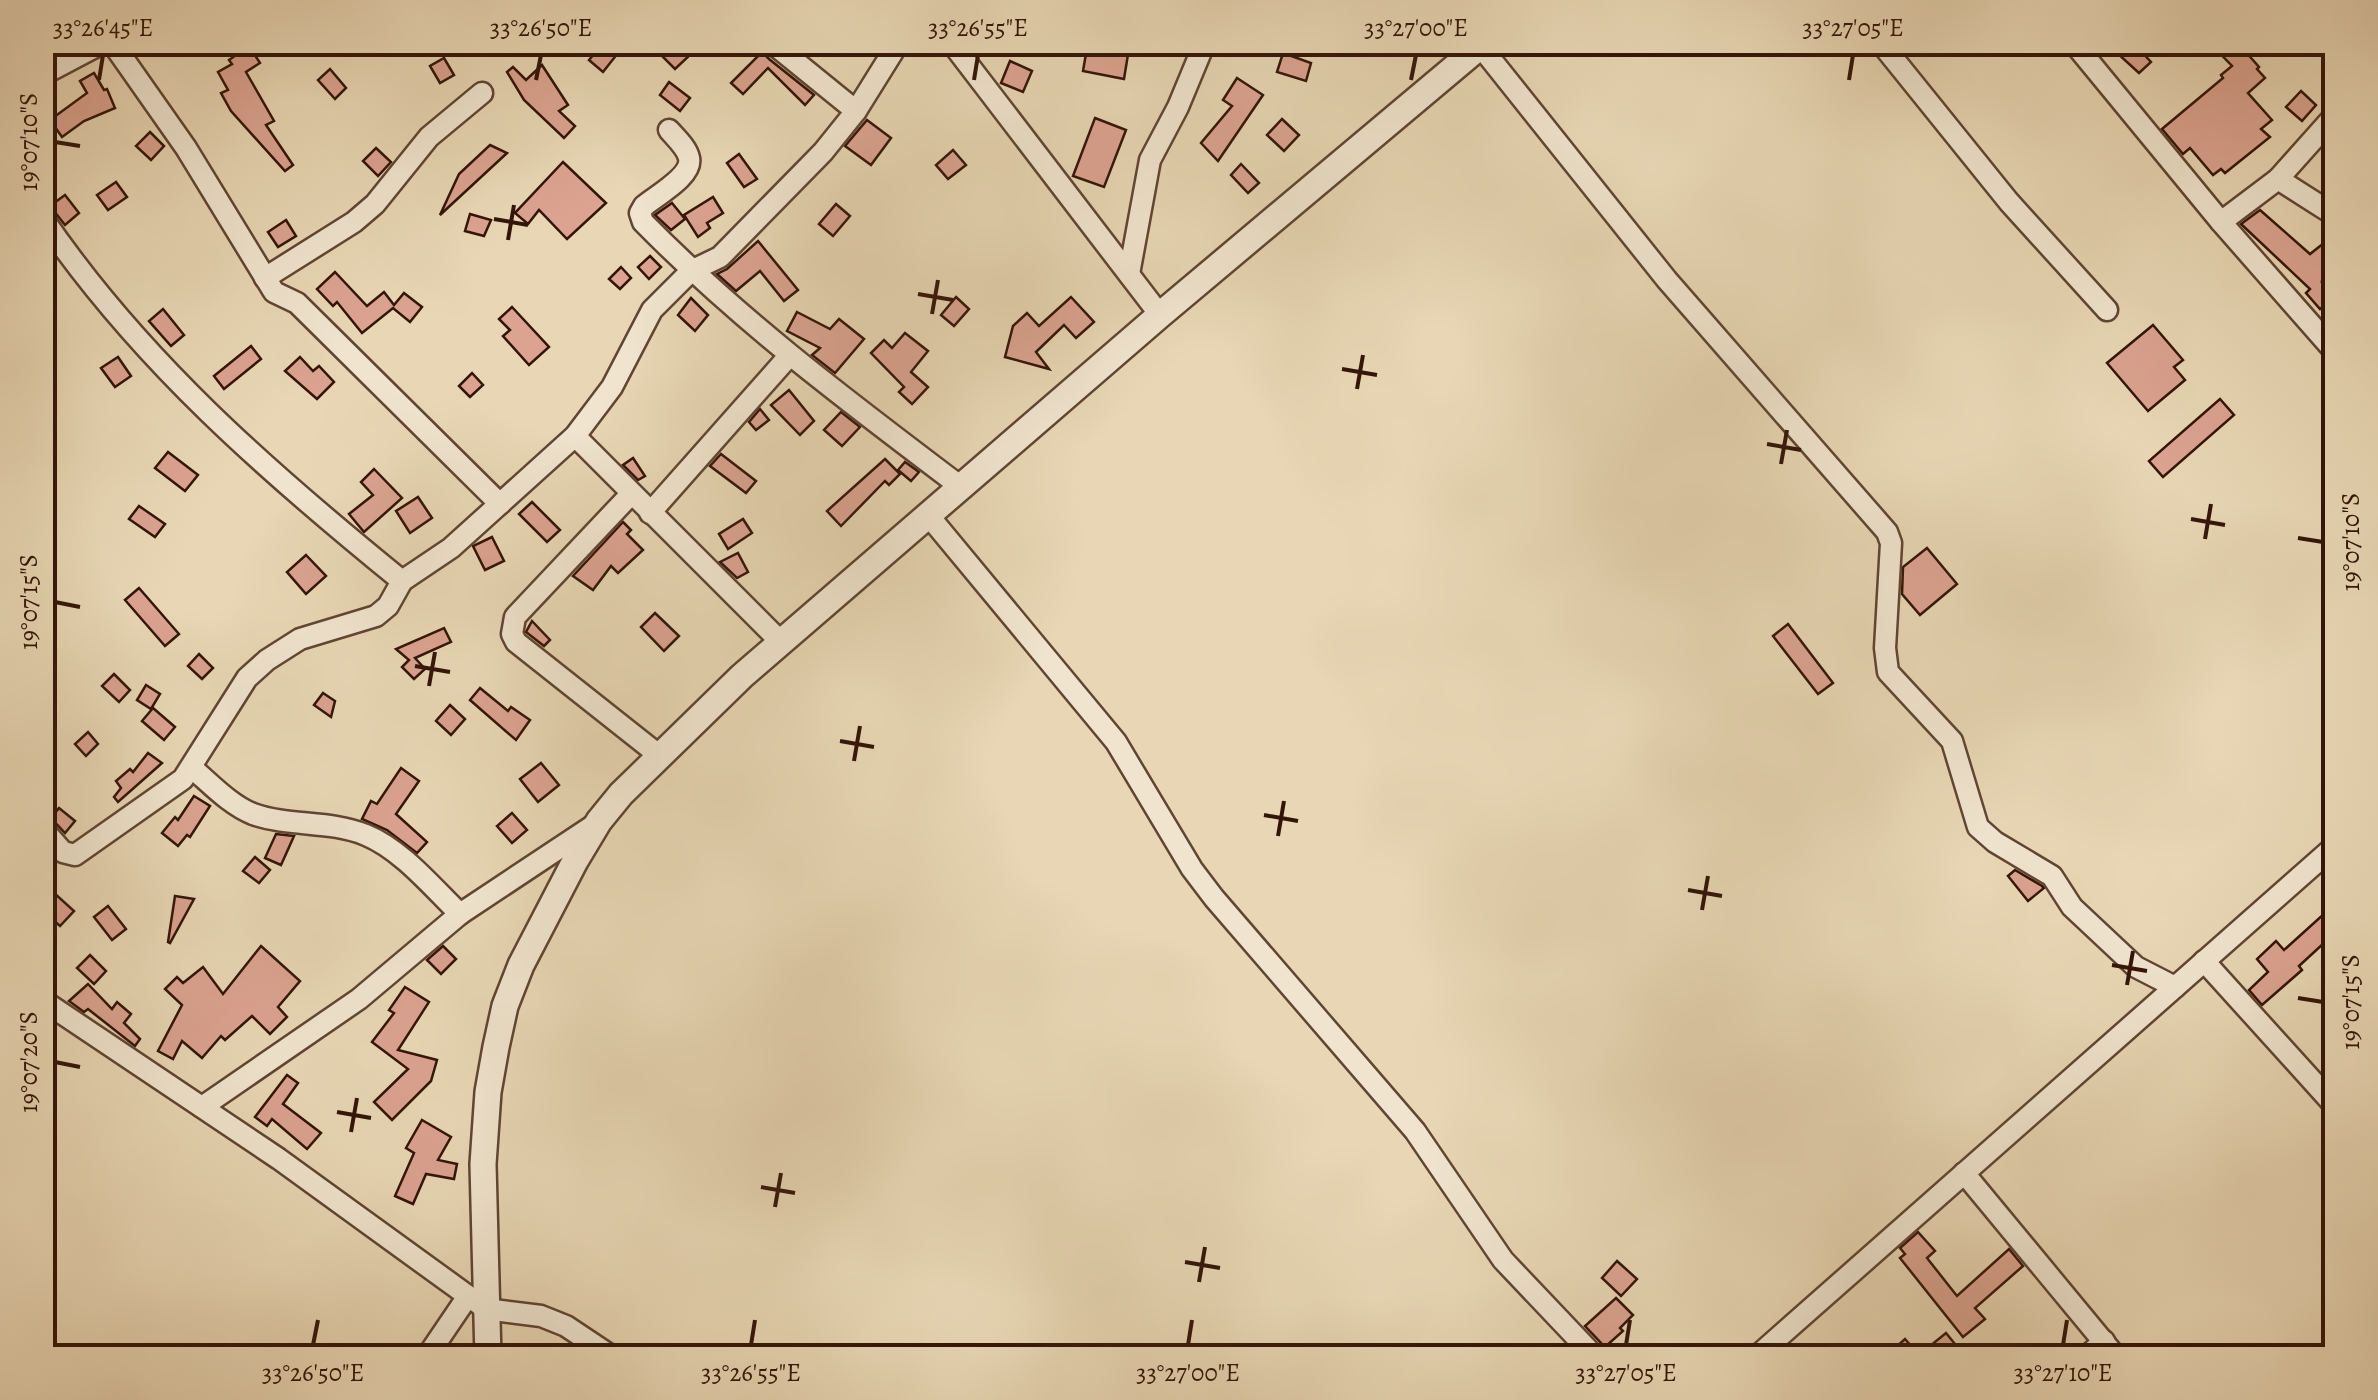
<svg xmlns="http://www.w3.org/2000/svg" width="2378" height="1400" viewBox="0 0 2378 1400" font-family="Alegreya,serif">
<rect width="100%" height="100%" fill="#e8d6b4"/>
<filter id="stains"><feTurbulence type="fractalNoise" baseFrequency=".002" numOctaves="4"/><feColorMatrix values="0 0 0 0 .2 0 0 0 0 .09 0 0 0 0 .02 0 0 0 .5 -.17"/></filter>
<radialGradient id="worn" r=".72"><stop offset=".6" stop-color="#630" stop-opacity="0"/><stop offset="1" stop-color="#630" stop-opacity=".3"/></radialGradient>
<g fill="#dba390" stroke="#331507" stroke-width="2.5">
<polygon points="604,42 618,53 603,72 589,60"/>
<polygon points="673,42 679,42 691,54 675,69 661,55"/>
<polygon points="1088,42 1130,42 1124,79 1083,71"/>
<polygon points="2105,42 2132,42 2151,62 2139,73"/>
<polygon points="2209,42 2237,42 2259,67 2257,69 2265,78 2248,93 2272,120 2261,129 2270,137 2225,173 2221,169 2213,175 2190,148 2183,154 2162,129 2223,78 2221,75 2232,66"/>
<polygon points="249,46 260,63 246,72 274,121 266,125 293,165 285,171 231,111 221,93 228,90 218,72 232,64 229,60"/>
<polygon points="762,52 769,59 814,95 805,105 768,68 743,94 731,83"/>
<polygon points="1283,53 1311,63 1306,81 1277,72"/>
<polygon points="444,58 454,75 440,83 430,66"/>
<polygon points="1010,61 1032,71 1023,92 1001,83"/>
<polygon points="542,65 568,105 559,111 575,126 564,138 524,100 507,72 513,67 526,80"/>
<polygon points="330,69 346,88 335,99 318,80"/>
<polygon points="94,73 104,90 107,89 115,108 84,121 62,137 50,120 87,93 80,81"/>
<polygon points="1237,78 1263,95 1218,161 1201,143 1232,106 1223,100"/>
<polygon points="669,82 690,98 680,111 660,95"/>
<polygon points="2301,91 2316,105 2302,121 2286,107"/>
<polygon points="1095,118 1126,130 1104,187 1073,176"/>
<polygon points="1282,119 1299,135 1284,151 1267,135"/>
<polygon points="867,120 891,138 871,165 845,146"/>
<polygon points="150,132 164,146 151,160 136,146"/>
<polygon points="490,145 507,153 440,215 459,174"/>
<polygon points="376,148 391,162 378,176 363,161"/>
<polygon points="953,150 966,165 948,179 936,165"/>
<polygon points="739,154 757,179 744,187 727,163"/>
<polygon points="563,162 606,203 567,239 539,210 528,224 515,213"/>
<polygon points="1241,164 1259,183 1248,193 1231,175"/>
<polygon points="116,182 127,197 108,210 97,195"/>
<polygon points="65,195 79,213 65,225 50,206"/>
<polygon points="713,197 723,213 707,223 710,228 698,237 684,215"/>
<polygon points="672,203 685,219 671,230 655,215"/>
<polygon points="836,204 850,216 833,236 819,224"/>
<polygon points="2260,210 2310,254 2329,239 2322,281 2336,275 2336,297 2320,309 2306,293 2310,289 2241,224"/>
<polygon points="470,214 491,220 484,236 465,231"/>
<polygon points="286,220 296,236 278,247 268,232"/>
<polygon points="758,241 798,290 784,301 760,271 736,291 717,274 727,269"/>
<polygon points="650,256 661,267 649,279 638,267"/>
<polygon points="621,267 631,278 620,289 609,279"/>
<polygon points="335,272 367,306 384,292 394,305 404,293 422,307 410,322 393,308 362,333 337,302 333,306 317,289"/>
<polygon points="956,297 969,309 954,326 941,315"/>
<polygon points="1071,297 1094,322 1076,338 1064,325 1036,352 1049,369 1005,357 1013,326 1027,313 1039,326"/>
<polygon points="691,298 708,315 695,331 678,315"/>
<polygon points="512,307 549,347 529,365 503,336 510,330 499,319"/>
<polygon points="163,309 184,335 171,346 149,321"/>
<polygon points="797,312 830,329 839,319 864,339 835,373 812,355 820,348 787,331"/>
<polygon points="2153,325 2183,360 2174,367 2185,380 2148,411 2107,363"/>
<polygon points="905,333 928,351 911,372 928,387 912,404 899,392 904,387 871,353 884,340 892,348"/>
<polygon points="251,346 261,359 224,389 214,376"/>
<polygon points="118,357 131,376 115,387 101,368"/>
<polygon points="300,357 313,371 319,366 334,382 317,399 285,371"/>
<polygon points="472,373 483,385 470,397 459,386"/>
<polygon points="789,390 814,421 800,435 771,405"/>
<polygon points="2220,399 2234,415 2163,477 2149,461"/>
<polygon points="760,409 769,420 756,430 749,422"/>
<polygon points="841,412 860,427 842,446 824,430"/>
<polygon points="168,452 198,475 185,491 155,468"/>
<polygon points="721,454 756,481 746,493 710,466"/>
<polygon points="633,458 645,476 638,480 623,465"/>
<polygon points="885,459 900,474 889,485 885,481 841,526 827,511"/>
<polygon points="905,462 919,472 911,481 898,470"/>
<polygon points="374,469 402,498 364,532 349,514 373,495 361,482"/>
<polygon points="418,497 432,518 410,533 396,511"/>
<polygon points="532,502 560,530 547,542 519,514"/>
<polygon points="139,506 165,524 155,537 129,519"/>
<polygon points="743,519 752,533 728,549 719,534"/>
<polygon points="623,522 631,530 627,534 643,550 618,573 611,566 593,590 573,576"/>
<polygon points="492,537 504,561 485,570 473,546"/>
<polygon points="1927,548 1957,584 1920,615 1902,594 1903,567"/>
<polygon points="738,553 748,572 737,578 720,562"/>
<polygon points="306,555 326,576 306,594 287,572"/>
<polygon points="139,588 179,634 165,646 125,600"/>
<polygon points="655,613 679,636 664,651 641,627"/>
<polygon points="532,621 550,640 544,646 526,632"/>
<polygon points="1788,624 1833,683 1818,694 1773,636"/>
<polygon points="444,628 451,642 415,658 425,669 414,679 402,667 409,660 396,649"/>
<polygon points="199,654 213,668 202,679 188,666"/>
<polygon points="114,674 130,690 119,702 102,686"/>
<polygon points="146,685 160,694 151,709 137,700"/>
<polygon points="480,688 508,711 511,707 530,720 516,740 470,700"/>
<polygon points="323,693 335,701 331,717 314,705"/>
<polygon points="450,705 465,719 451,735 436,721"/>
<polygon points="153,708 175,727 164,740 142,721"/>
<polygon points="88,732 98,744 86,756 75,744"/>
<polygon points="148,753 162,763 118,802 114,797 121,788 116,781 130,769 133,772"/>
<polygon points="541,763 559,785 538,802 520,779"/>
<polygon points="401,768 419,781 396,814 427,842 417,853 387,830 362,819 371,801 377,804"/>
<polygon points="194,796 210,806 190,837 187,835 178,846 162,833 175,817 178,820"/>
<polygon points="59,808 75,821 65,833 51,818"/>
<polygon points="512,813 527,830 512,843 497,826"/>
<polygon points="276,834 294,836 281,865 265,858"/>
<polygon points="255,857 270,870 259,883 243,871"/>
<polygon points="2015,870 2042,886 2044,888 2028,901 2008,876"/>
<polygon points="42,882 74,911 60,926 42,910"/>
<polygon points="175,896 194,899 170,943 168,942"/>
<polygon points="2336,903 2336,932 2299,966 2302,970 2262,1005 2249,990 2268,972 2257,959 2276,941 2284,950"/>
<polygon points="108,906 126,929 112,940 94,917"/>
<polygon points="261,946 300,981 278,1007 287,1017 270,1034 252,1016 225,1040 221,1036 202,1058 182,1041 173,1059 158,1051 182,1005 165,989 177,977 183,983 203,967 223,994"/>
<polygon points="443,946 456,959 441,974 427,960"/>
<polygon points="90,955 106,971 94,984 77,968"/>
<polygon points="88,984 112,1009 117,1002 131,1014 124,1023 140,1039 135,1046 88,1009 84,1012 69,1001"/>
<polygon points="405,987 429,1002 398,1050 437,1060 431,1081 392,1120 374,1102 408,1069 372,1042 394,1013 389,1010"/>
<polygon points="287,1075 298,1083 283,1104 321,1133 307,1149 272,1119 267,1126 255,1117"/>
<polygon points="422,1120 451,1137 438,1160 457,1164 454,1179 426,1174 413,1204 395,1196 414,1153 406,1148"/>
<polygon points="1918,1232 1935,1251 1927,1258 1957,1296 2009,1249 2023,1266 1975,1308 1985,1319 1963,1337 1900,1258 1905,1254 1900,1248"/>
<polygon points="1617,1261 1637,1279 1621,1296 1602,1278"/>
<polygon points="1616,1298 1633,1315 1620,1328 1623,1331 1605,1347 1585,1326"/>
<polygon points="1946,1333 1955,1344 1939,1358 1884,1358 1905,1339 1919,1355"/>
</g>
<g fill="none" stroke-linecap="round" stroke-linejoin="round">
<g stroke="#604532" stroke-width="25">
<g id="minor">
<polyline points="771,42 856,111"/>
<polyline points="951,42 1160,315"/>
<polyline points="1880,42 2009,202 2107,310"/>
<polyline points="2073,42 2221,222 2336,353"/>
<polyline points="1481,47 1667,280 1887,532 1891,543 1885,648 1888,672 1952,741 1978,827 1995,842 2052,876 2072,907 2136,967 2175,987"/>
<polyline points="42,75 97,46 106,43 113,44 186,148 274,292 297,303 500,504"/>
<path d="M669 130C676 138 687 148 689 158 693 176 657 195 644 206L640 213 643 222C740 321 850 403 961 487"/>
<polyline points="2278,179 2336,216"/>
<path d="M42 217C139 360 269 473 402 581"/>
<polyline points="2221,222 2278,179 2336,114"/>
<polyline points="1129,274 1150,160 1178,107 1205,42"/>
<polyline points="265,278 354,222 375,204 429,137 482,93"/>
<polyline points="575,436 781,642"/>
<polyline points="631,494 515,617 512,634 516,642 660,756"/>
<polyline points="650,513 789,356"/>
<polyline points="928,515 1116,742 1192,869 1214,898 1415,1131 1503,1260 1596,1358"/>
<path d="M192 768C210 783 230 805 253 814 289 827 330 820 366 835 402 850 432 887 460 914"/>
<polyline points="42,828 63,852 75,855 183,779 247,678 267,660 300,639 376,616 388,606 402,581 451,548 575,436 612,387 652,310 691,271 720,257 823,152 856,111 899,42"/>
<polyline points="2204,961 2336,1107"/>
<polyline points="42,1000 279,1159 486,1309 541,1316 566,1326 614,1358"/>
<polyline points="202,1107 359,999 460,914 594,825"/>
<polyline points="1964,1173 2117,1358"/>
<polyline points="426,1358 468,1296"/>
<polyline points="1755,1358 2336,845"/>
<polyline points="2085,1358 2104,1341"/>
</g>
</g>
<g stroke="#604532" stroke-width="30">
<polyline id="tertiary" points="488,1358 483,1164 488,1092 496,1047 505,1006 521,965 575,861 599,821 621,794 742,676 1160,315 1485,42"/>
</g>
<use href="#minor" stroke="#f0e4ce" stroke-width="20"/>
<use href="#tertiary" stroke="#f0e4ce" stroke-width="25"/>
</g>
<path fill="none" stroke="#331507" stroke-width="4" d="M99 80 103 55M536 80 541 55M974 80 978 55M1411 80 1416 55M1849 80 1853 55M55 142 80 146M494 219 528 225M508 240 514 205M918 294 953 300M932 314 938 280M1342 369 1377 375M1357 389 1363 355M1767 444 1801 450M1781 464 1787 430M2191 519 2225 525M2298 538 2323 542M2205 539 2211 504M55 602 80 607M415 666 450 672M429 686 435 652M840 741 874 747M854 761 860 726M1264 815 1298 821M1278 836 1284 801M1688 890 1722 896M1702 910 1708 876M2112 965 2147 971M2127 985 2133 951M2298 998 2323 1002M55 1062 80 1067M337 1112 371 1118M351 1132 357 1098M761 1187 795 1193M775 1207 781 1173M1185 1262 1220 1268M1199 1282 1205 1247M313 1345 318 1320M751 1345 755 1320M1188 1345 1192 1320M1626 1345 1630 1320M2063 1345 2067 1320"/>
<rect width="2378" height="1400" fill="none" stroke="#e8d6b4" stroke-width="110"/>
<rect x="55" y="55" width="2268" height="1290" fill="none" stroke="#331507" stroke-width="4"/>
<g font-size="25" text-anchor="middle" fill="#331507">
<text x="103" y="36">33°26'45"E</text>
<text x="541" y="36">33°26'50"E</text>
<text x="978" y="36">33°26'55"E</text>
<text x="1416" y="36">33°27'00"E</text>
<text x="1853" y="36">33°27'05"E</text>
<text transform="translate(28 142) rotate(-90)" y="9">19°07'10"S</text>
<text transform="translate(2350 542) rotate(-90)" y="9">19°07'10"S</text>
<text transform="translate(28 602) rotate(-90)" y="9">19°07'15"S</text>
<text transform="translate(2350 1002) rotate(-90)" y="9">19°07'15"S</text>
<text transform="translate(28 1062) rotate(-90)" y="9">19°07'20"S</text>
<text x="313" y="1381">33°26'50"E</text>
<text x="751" y="1381">33°26'55"E</text>
<text x="1188" y="1381">33°27'00"E</text>
<text x="1626" y="1381">33°27'05"E</text>
<text x="2063" y="1381">33°27'10"E</text>
</g>
<rect width="100%" height="100%" filter="url(#stains)"/>
<rect width="100%" height="100%" fill="url(#worn)"/>
</svg>
